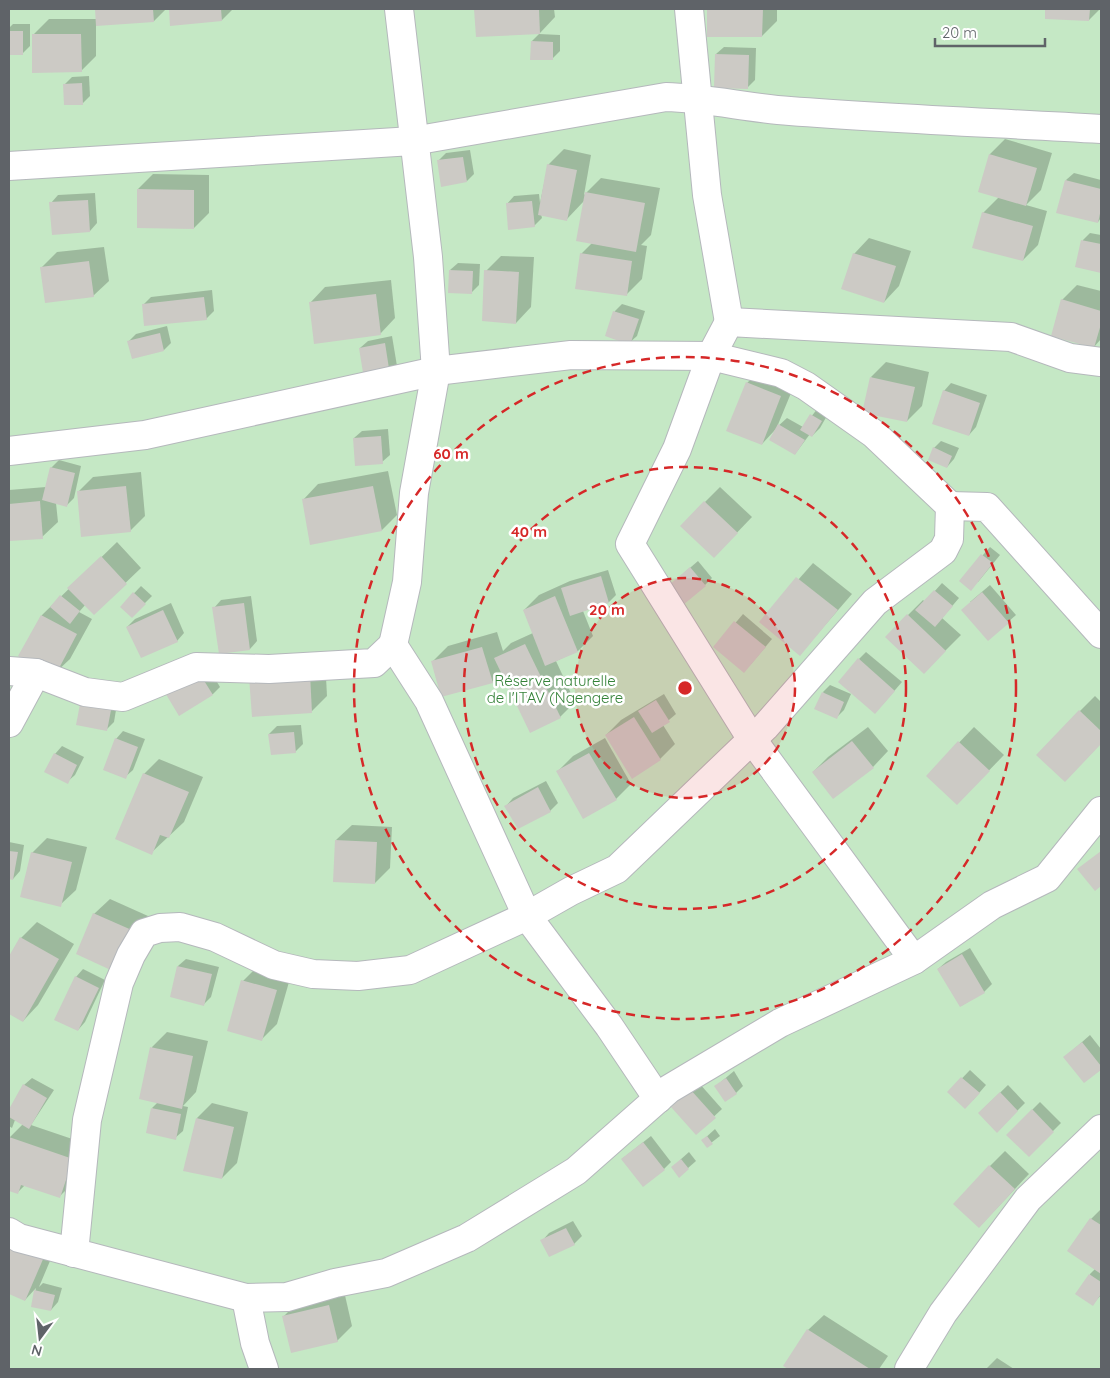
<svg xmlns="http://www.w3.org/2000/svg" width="1110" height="1378" viewBox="0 0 1110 1378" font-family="Quicksand,sans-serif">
<rect width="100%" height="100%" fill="#f1efe8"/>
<rect fill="#c5e8c5" x="9" y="9" width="1092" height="1360"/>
<g fill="#0003">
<polygon points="96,9 166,9 154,21 96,25 96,56 81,71 33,35 49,19 97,19"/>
<polygon points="170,9 233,9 222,20 171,24"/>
<polygon points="476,9 554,9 555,17 540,33 477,36"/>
<polygon points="708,9 777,9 777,21 762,36 708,36"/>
<polygon points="1046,9 1100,9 1089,20 1046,18"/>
<polygon points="13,24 30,24 30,46 23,53 9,53 9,28"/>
<polygon points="539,34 560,35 560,51 552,59 532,41"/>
<polygon points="724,47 756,48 755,80 747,88 716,54"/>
<polygon points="89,76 90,96 82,104 64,85 72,77"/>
<polygon points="1005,139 1052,153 1041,190 1026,205 1047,211 1038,245 1023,260 983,213 999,197 979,191 990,154"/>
<polygon points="564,149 591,155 584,195 601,178 660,188 651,235 641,245 647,246 642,279 626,295 581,254 592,243 584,201 567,219 541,214 542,218 534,226 507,204 514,196 539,194 540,203 548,165"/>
<polygon points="470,150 474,174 467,181 438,161 446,153"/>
<polygon points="1074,173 1101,180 1101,218 1098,222 1066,180"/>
<polygon points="153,174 209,175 209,213 194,228 138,189"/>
<polygon points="95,193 97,223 90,231 51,203 58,195"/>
<polygon points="1090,233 1101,235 1101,272 1077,266 1083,240"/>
<polygon points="869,238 911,251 899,286 884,302 854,254"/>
<polygon points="104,247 109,281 93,296 42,267 57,252"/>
<polygon points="501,256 534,257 531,307 516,323 486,271"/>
<polygon points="458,263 480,264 479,285 472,292 450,270"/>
<polygon points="391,280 395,318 380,334 310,303 325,287"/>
<polygon points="1077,285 1101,291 1101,339 1094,347 1062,300"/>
<polygon points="212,290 214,311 206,319 144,304 151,297"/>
<polygon points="622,304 645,311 637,336 629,343 606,335 615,311"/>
<polygon points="167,326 171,343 164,350 129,341 136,334"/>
<polygon points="392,336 397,366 390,374 360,348 368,341"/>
<polygon points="886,362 929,372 922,406 907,421 871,377"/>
<polygon points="762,368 796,381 777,427 787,418 803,427 818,408 828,414 820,428 812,436 810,434 795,454 775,430 762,444 747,383"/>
<polygon points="951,383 987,395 976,427 969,435 944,391"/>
<polygon points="388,429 390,455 382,462 354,438 362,431"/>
<polygon points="941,441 959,448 954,459 947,467 934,448"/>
<polygon points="59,460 81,466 74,498 67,505 56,503 58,522 42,537 9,540 9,490 46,487 51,468"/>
<polygon points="388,471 397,515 382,530 303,500 318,484"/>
<polygon points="141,472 145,516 130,531 78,492 93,477"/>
<polygon points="720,487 752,517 729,541 705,502"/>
<polygon points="117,542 141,568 94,613 86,604 79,612 92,619 70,659 54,674 20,655 42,615"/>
<polygon points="990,547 1000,555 978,582 960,581"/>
<polygon points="698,561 712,578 705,585 677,579"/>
<polygon points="813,563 852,594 800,654 761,622"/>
<polygon points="608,570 616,595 609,602 583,611 593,636 578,651 556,661 575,702 560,717 502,672 492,682 433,661 448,646 497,632 503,651 511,643 533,633 524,610 539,595 570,581"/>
<polygon points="942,583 959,598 942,618 961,635 924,672 908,615 923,600 925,602"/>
<polygon points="990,585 1016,615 1008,622 970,602"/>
<polygon points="141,586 152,596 132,616 121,607"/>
<polygon points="251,596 257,641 250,649 220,653 214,608 221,600"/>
<polygon points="171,603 184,633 177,641 127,627 135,619"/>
<polygon points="743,614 772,639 751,664 715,647"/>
<polygon points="866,652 902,682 882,705 859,659"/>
<polygon points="325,658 327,696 312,711 253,716"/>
<polygon points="206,664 220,687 213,694 179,714"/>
<polygon points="830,685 851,694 844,710 836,718 823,692"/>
<polygon points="664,694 676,714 663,725 675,744 660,759 606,735 621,720"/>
<polygon points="1095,696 1101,702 1101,743 1080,765 1080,711"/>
<polygon points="118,698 114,722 106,730 82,699"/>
<polygon points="301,725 303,744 295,752 269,734 277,726"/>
<polygon points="868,727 888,751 873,767 833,797 813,772 828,757"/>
<polygon points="974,727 1004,755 972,788 927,776"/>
<polygon points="123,731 145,739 133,770 125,777 116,739"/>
<polygon points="605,738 631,784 616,799 558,771 573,756"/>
<polygon points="62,746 84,757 75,775 67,782 55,754"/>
<polygon points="159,759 203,777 184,822 151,853 144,774"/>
<polygon points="546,781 558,803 550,811 506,806 513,798"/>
<polygon points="352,825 392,827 390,868 375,883 336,840"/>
<polygon points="47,838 87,847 76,890 60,905 32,853"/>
<polygon points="9,842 24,845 20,871 13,879 9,878"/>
<polygon points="110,899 148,916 130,955 94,914"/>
<polygon points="37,922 74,944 38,1005 23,1021 9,1012 9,959 21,938"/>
<polygon points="970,948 992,984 984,992 961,1006 938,969 946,962"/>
<polygon points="186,959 219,967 211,997 204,1004 171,996 178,966"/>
<polygon points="258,966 291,975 277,1024 262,1039 243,981"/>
<polygon points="83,969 105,980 85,1022 78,1030 76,977"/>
<polygon points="167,1032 208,1041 196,1092 183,1106 188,1107 183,1131 175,1138 152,1108 158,1102 152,1047"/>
<polygon points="1090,1035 1101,1049 1101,1069 1085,1081 1065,1057"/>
<polygon points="970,1070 986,1085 973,1100 949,1092"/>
<polygon points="734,1071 743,1086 736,1093 716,1086"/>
<polygon points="32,1078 54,1090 31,1125 87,1144 75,1181 59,1197 25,1185 18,1192 9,1189 9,1138 23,1124 15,1120 12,1128 9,1126 9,1111 24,1085"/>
<polygon points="699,1083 722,1109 696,1133 673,1107"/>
<polygon points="1008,1085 1025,1103 997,1131 979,1113"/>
<polygon points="1040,1102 1061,1123 1029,1155 1007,1135"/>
<polygon points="212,1103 248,1112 237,1163 222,1178 197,1118"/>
<polygon points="715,1129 720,1136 707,1146 703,1140"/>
<polygon points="651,1136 671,1162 664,1169 622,1159"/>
<polygon points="1005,1151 1029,1174 979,1227 990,1166"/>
<polygon points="689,1152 696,1161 679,1176 680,1160"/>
<polygon points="1101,1209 1101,1295 1092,1305 1090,1274 1095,1269 1069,1251 1091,1219"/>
<polygon points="573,1221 582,1236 574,1244 542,1241 549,1233"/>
<polygon points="9,1241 58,1242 39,1287 43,1283 62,1288 58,1302 51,1310 32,1306 36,1288 25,1300 9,1293"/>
<polygon points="344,1291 352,1326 337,1341 284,1316 299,1301"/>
<polygon points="824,1315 888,1356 879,1369 790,1369 785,1366 808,1330"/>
<polygon points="997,1358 1014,1369 986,1369"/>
</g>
<g fill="#cccac5">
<polygon points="95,9 153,9 154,22 96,26"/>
<polygon points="169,9 221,9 222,21 170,26"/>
<polygon points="474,9 539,9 540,34 476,37"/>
<polygon points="707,9 763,9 762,37 707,37"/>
<polygon points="1045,9 1090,9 1089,21 1045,19"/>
<rect x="9" y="31" width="14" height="24"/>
<polygon points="32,34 81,34 82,72 32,73"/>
<polygon points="531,41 553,42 553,60 530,60"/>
<polygon points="715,54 749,55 748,89 714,88"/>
<polygon points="82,83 83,105 64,105 63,84"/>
<polygon points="989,154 1037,168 1026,206 978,192"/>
<polygon points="463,157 467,182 441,187 437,160"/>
<polygon points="547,164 577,170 567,221 538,215"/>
<polygon points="1065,180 1101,189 1101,209 1098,223 1056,213"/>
<polygon points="137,189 194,190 194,229 137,228"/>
<polygon points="585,192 645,203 636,252 576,241"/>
<polygon points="88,200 90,232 52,235 49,202"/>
<polygon points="532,201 535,227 508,230 506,203"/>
<polygon points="982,212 1033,226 1023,261 972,248"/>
<polygon points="1081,240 1101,244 1101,273 1075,267"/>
<polygon points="580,253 632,261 627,296 575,289"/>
<polygon points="853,253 896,266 884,303 841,289"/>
<polygon points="89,261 94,297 45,303 40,267"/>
<polygon points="449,270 473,271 472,294 448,293"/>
<polygon points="484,270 519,272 516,324 482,321"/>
<polygon points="376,294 381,335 314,344 309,302"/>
<polygon points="204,297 207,320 144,326 142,304"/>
<polygon points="1061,299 1101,311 1101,324 1094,348 1051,336"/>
<polygon points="613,311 639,319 630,345 605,336"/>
<polygon points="160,333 164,351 132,359 127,341"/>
<polygon points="385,343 390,375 364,379 359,348"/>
<polygon points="870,377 915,387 907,422 862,413"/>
<polygon points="746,382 781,396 762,445 726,431"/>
<polygon points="943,390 980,403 969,436 932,424"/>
<polygon points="810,414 822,421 812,437 800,430"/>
<polygon points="778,424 805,440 795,455 769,440"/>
<polygon points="381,436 383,464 355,466 353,438"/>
<polygon points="933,447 952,456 947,468 928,460"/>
<polygon points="50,467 75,473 67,507 42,500"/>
<polygon points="126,486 131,532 81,537 77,491"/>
<polygon points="373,486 382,531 310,545 302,499"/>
<polygon points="40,501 43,539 9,541 9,504"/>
<polygon points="704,501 738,533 714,558 680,526"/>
<polygon points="981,554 993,563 971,591 959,581"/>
<polygon points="101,556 127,584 94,615 67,588"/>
<polygon points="690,567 706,586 683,605 668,586"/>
<polygon points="601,576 609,603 570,616 561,588"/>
<polygon points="796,577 838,610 800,656 759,622"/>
<polygon points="934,590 953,606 935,627 915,610"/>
<polygon points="133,592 146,604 132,618 120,607"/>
<polygon points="982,592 1009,623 988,641 961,610"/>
<polygon points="60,595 80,611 70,624 50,607"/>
<polygon points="555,596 578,652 545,666 523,610"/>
<polygon points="244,603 250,650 219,654 212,607"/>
<polygon points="163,610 178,642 141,658 126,627"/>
<polygon points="907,614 946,651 924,674 885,637"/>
<polygon points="41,615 77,634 55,676 18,656"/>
<polygon points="734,621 766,647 744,673 713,647"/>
<polygon points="525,644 561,718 530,733 494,658"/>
<polygon points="482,647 493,683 441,697 431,661"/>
<polygon points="858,658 895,691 875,714 838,682"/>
<polygon points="198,671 213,695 179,716 164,691"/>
<polygon points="310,673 312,713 252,717 249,677"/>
<polygon points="822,692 844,702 837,719 814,709"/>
<polygon points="81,699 112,705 107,731 76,725"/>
<polygon points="656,700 670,722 652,733 638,711"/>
<polygon points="1079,710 1101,731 1101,744 1065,782 1036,755"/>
<polygon points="634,717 661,760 632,779 605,735"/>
<polygon points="294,732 296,753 271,755 268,734"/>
<polygon points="115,738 138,747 126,779 103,770"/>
<polygon points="852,741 874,768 833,799 812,772"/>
<polygon points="958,741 990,771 957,805 926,776"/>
<polygon points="54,753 77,765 68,784 44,772"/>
<polygon points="589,753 617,800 583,819 556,771"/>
<polygon points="143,773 189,792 169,838 160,835 152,855 115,839"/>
<polygon points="538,787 551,812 518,829 504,806"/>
<polygon points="335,840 377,842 375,884 333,882"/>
<polygon points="9,851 18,852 13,880 9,879"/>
<polygon points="1101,851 1101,886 1095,891 1077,869"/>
<polygon points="31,852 72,862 61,907 20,897"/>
<polygon points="93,913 134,931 115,972 76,954"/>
<polygon points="20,937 59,959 23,1022 9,1014 9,956"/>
<polygon points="962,954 985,993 960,1007 937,969"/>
<polygon points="177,966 212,974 204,1006 170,997"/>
<polygon points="75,976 99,988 78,1031 54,1020"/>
<polygon points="241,980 277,990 262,1041 227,1031"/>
<polygon points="1082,1042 1101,1066 1101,1070 1084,1083 1063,1057"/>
<polygon points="150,1047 193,1056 182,1109 139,1099"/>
<polygon points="961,1077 980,1093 965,1109 947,1092"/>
<polygon points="726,1078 737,1094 725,1102 714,1086"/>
<polygon points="23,1084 47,1098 29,1129 9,1117 9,1109"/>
<polygon points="690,1089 716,1118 696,1135 671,1107"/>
<polygon points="1000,1092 1018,1111 997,1133 978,1113"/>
<polygon points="151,1108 181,1114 176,1140 146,1133"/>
<polygon points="1032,1109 1054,1132 1029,1157 1006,1135"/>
<polygon points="196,1118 234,1127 222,1179 183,1171"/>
<polygon points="707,1136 713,1144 707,1148 701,1140"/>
<polygon points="9,1137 73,1159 60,1198 21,1185 18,1194 9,1191"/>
<polygon points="643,1142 665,1170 643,1187 621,1159"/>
<polygon points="681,1159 689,1169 679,1178 671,1167"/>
<polygon points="989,1165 1015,1189 979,1228 953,1204"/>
<polygon points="1090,1218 1101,1225 1101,1274 1067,1251"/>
<polygon points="566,1228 575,1245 549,1257 540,1240"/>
<polygon points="9,1242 44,1257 25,1301 9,1294"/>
<polygon points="1089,1274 1101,1282 1101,1294 1093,1306 1075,1294"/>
<polygon points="34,1290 55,1295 51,1311 31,1307"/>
<polygon points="329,1305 338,1342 291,1353 282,1316"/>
<polygon points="807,1329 870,1369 788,1369 783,1366"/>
</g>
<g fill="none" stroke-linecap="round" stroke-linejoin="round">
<g stroke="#b5b8bc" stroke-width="30">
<g id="street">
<polyline points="399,9 428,257 436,371 414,493 407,582 393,645 429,701 527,916 609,1026 658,1099"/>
<polyline points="689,9 707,195 729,322"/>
<path d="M9 166 413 141 666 97C707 98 748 108 790 111 894 119 998 123 1101 129"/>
<polyline points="9,451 145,435 436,371 571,355 711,356 781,373 806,386 874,434 950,506 949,539 943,551 875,602 765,727 617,869 571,891 527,916 410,970 358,976 313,974 274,965 215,937 180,927 160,928 144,933 131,955 119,983 87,1120 74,1253"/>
<polyline points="950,506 987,507 1101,634"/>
<polyline points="9,671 36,673 9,723"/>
<polyline points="36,673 85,692 123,697 196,667 269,669 374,663 393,645"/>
<polyline points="914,960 751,738 630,544 677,449 711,356 729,322 1011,337 1070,358 1101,362"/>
<polyline points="9,1232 19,1238 246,1298 287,1297 335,1283 386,1273 467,1238 576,1171 669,1089 780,1023 914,960 992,905 1047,878 1101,811"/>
<polyline points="246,1298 255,1343 264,1369"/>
<polyline points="909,1369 943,1313 1028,1199 1101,1129"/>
</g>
</g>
<use href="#street" stroke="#fff" stroke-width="28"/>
</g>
<circle cx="685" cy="688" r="110" fill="#d62828" fill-opacity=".12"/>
<g fill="none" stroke="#d62828" stroke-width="2.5" stroke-dasharray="9 6">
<circle cx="685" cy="688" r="110"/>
<circle cx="685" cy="688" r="221"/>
<circle cx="685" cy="688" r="331"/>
</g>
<g text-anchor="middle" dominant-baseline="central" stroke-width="5" stroke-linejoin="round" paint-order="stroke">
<g font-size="15" fill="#348238" stroke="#fff">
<text x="555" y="680">Réserve naturelle<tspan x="555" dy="17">de l'ITAV (Ngengere</tspan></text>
</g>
</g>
<circle cx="685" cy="688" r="8" fill="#d62828" stroke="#fff" stroke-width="2.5"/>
<g font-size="15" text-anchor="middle" font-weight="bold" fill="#d62828" stroke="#fff" stroke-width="5" stroke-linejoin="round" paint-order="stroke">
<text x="451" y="459">60 m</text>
<text x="529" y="537">40 m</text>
<text x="607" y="615">20 m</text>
</g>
<rect width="1110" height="1378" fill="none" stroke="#5f6368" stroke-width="20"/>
<g transform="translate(40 1338) rotate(195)" stroke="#ffffff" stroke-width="4" paint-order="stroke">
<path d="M0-4L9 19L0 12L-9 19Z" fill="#5f6368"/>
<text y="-8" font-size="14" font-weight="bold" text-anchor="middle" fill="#5f6368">N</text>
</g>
<path d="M935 38v8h110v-8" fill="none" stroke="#5f6368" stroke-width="2.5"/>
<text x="942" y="38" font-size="15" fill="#5f6368" stroke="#ffffff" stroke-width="4" paint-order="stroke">20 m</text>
</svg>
